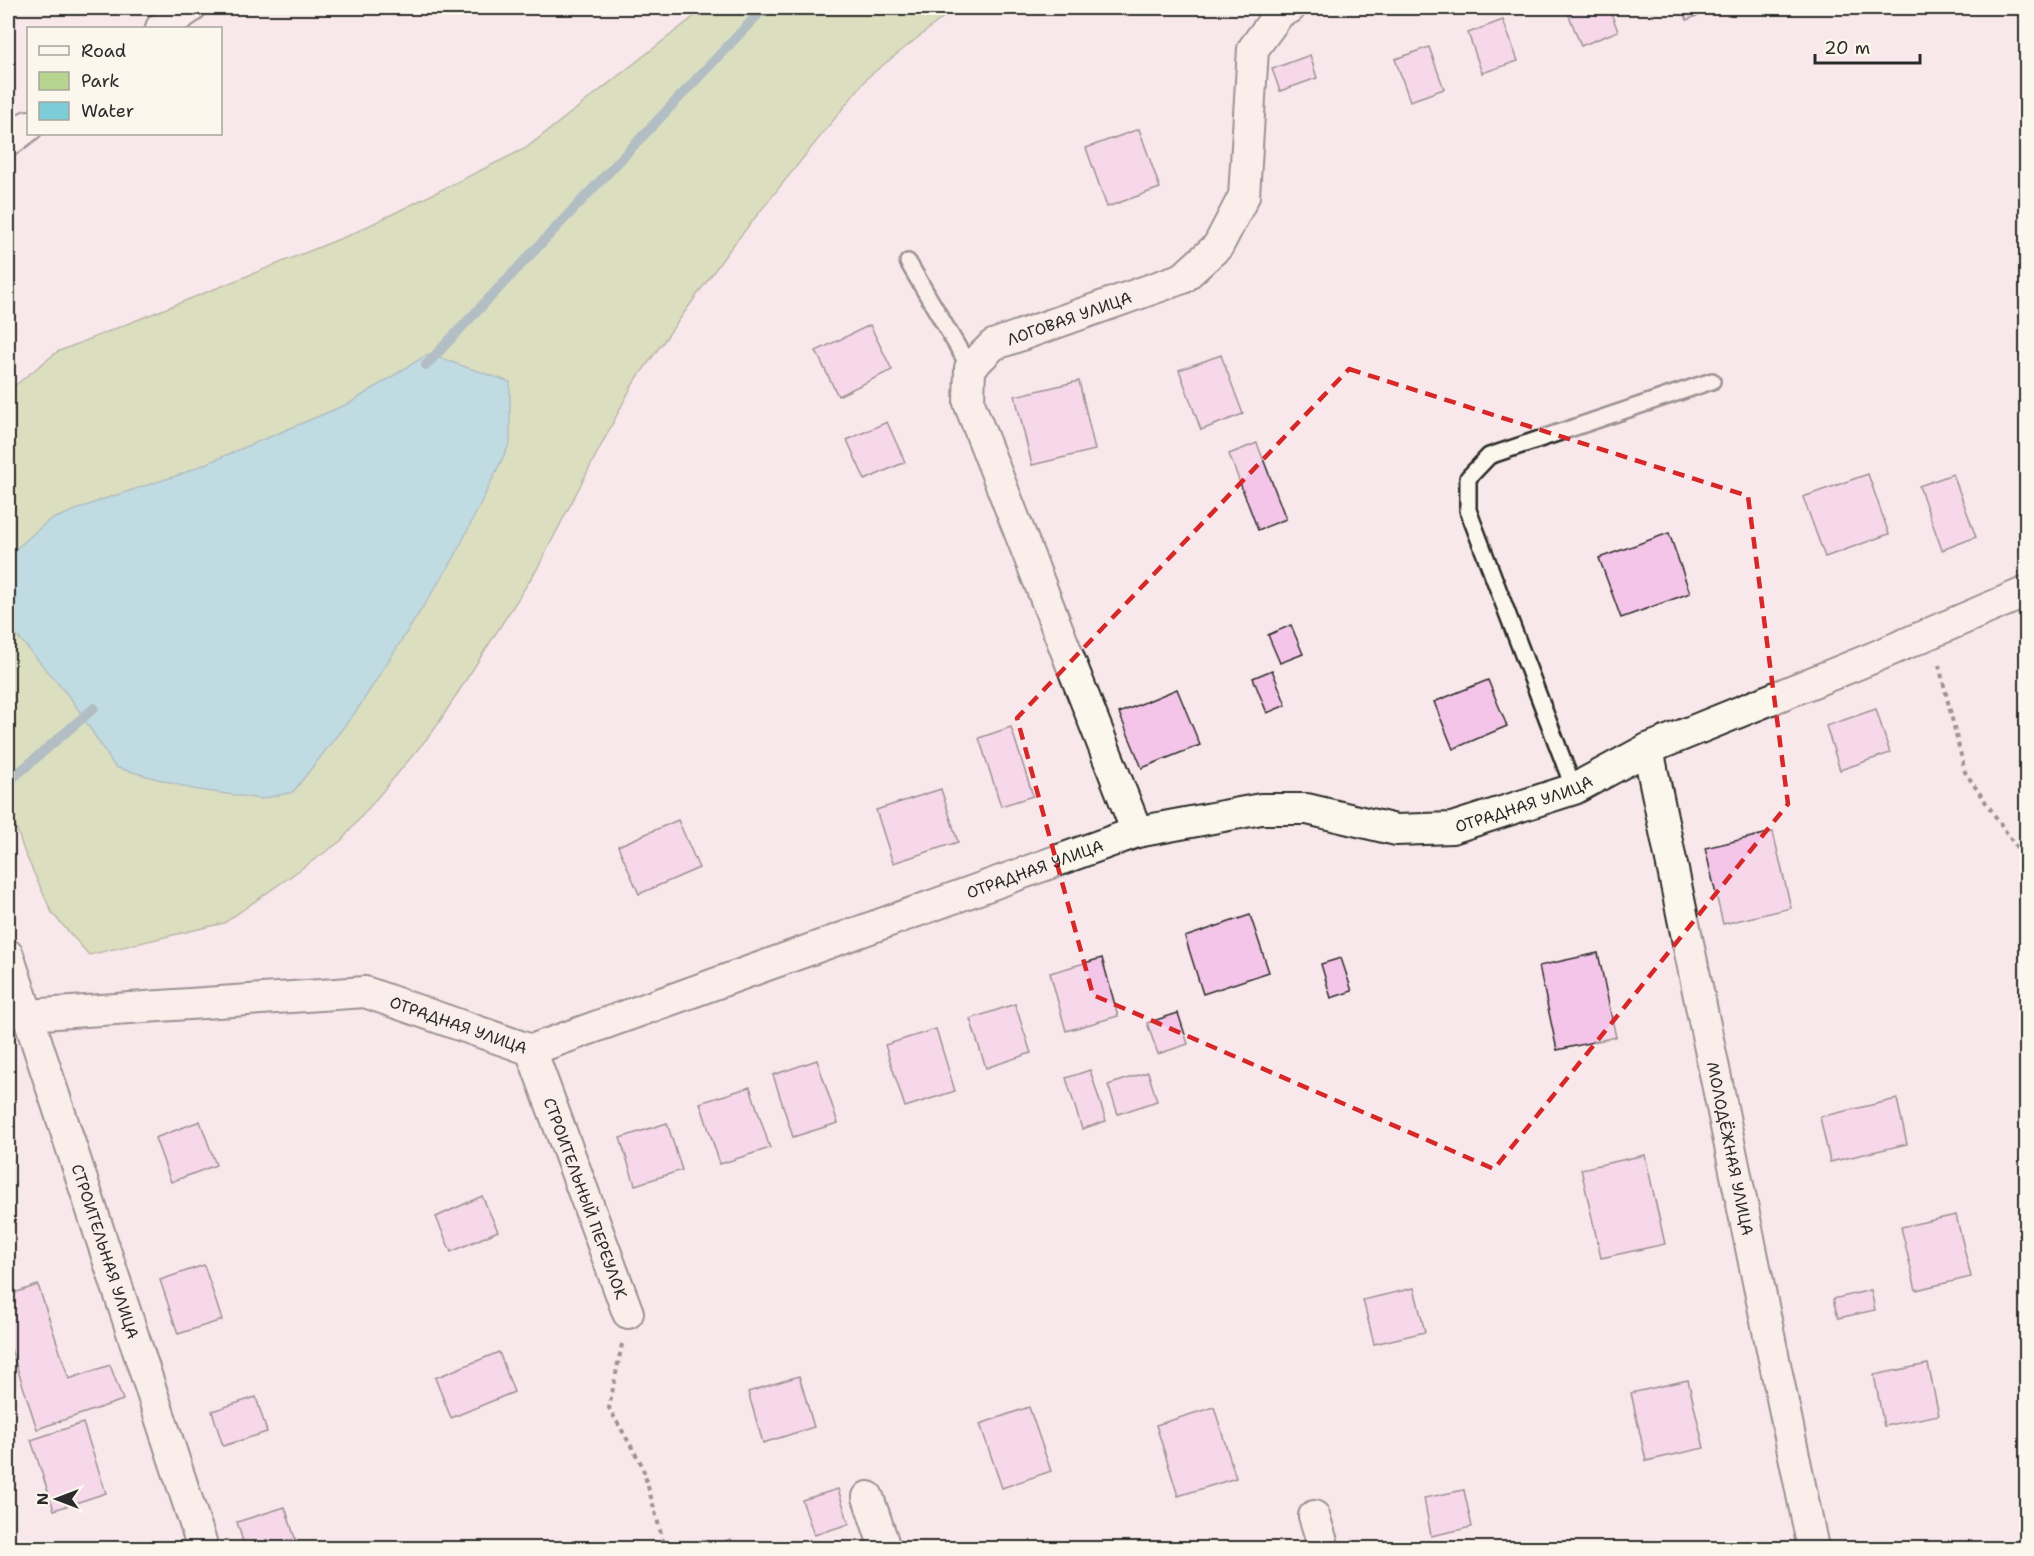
<svg xmlns="http://www.w3.org/2000/svg" width="2034" height="1556" viewBox="0 0 2034 1556" font-family="'Shantell Sans',sans-serif">
<rect width="100%" height="100%" fill="#f9e8eb"/>
<filter id="ink" filterUnits="userSpaceOnUse"><feTurbulence type="fractalNoise" baseFrequency=".0167" numOctaves="2"/><feDisplacementMap in="SourceGraphic" scale="12" xChannelSelector="R" yChannelSelector="G"/><feConvolveMatrix kernelMatrix="1 2 1 2 8 2 1 2 1" color-interpolation-filters="sRGB"/></filter>
<g filter="url(#ink)">
<polygon fill="#b6d48d" stroke="#70805c" stroke-width="1.5" points="705,8 955,8 868,77 730,249 633,384 537,569 434,730 341,841 224,923 89,955 52,913 24,851 8,803 8,391 57,352 352,234 526,148"/>
<polygon fill="#7ccdd7" stroke="#5c8c92" stroke-width="1.5" points="428,354 510,382 510,443 453,560 357,710 293,792 261,799 193,789 115,767 72,700 8,625 8,556 48,521 101,500 179,475 350,403"/>
<g fill="none" stroke-linecap="round" stroke-linejoin="round">
<g stroke="#5c8c92" stroke-width="10">
<polyline points="426,365 764,8"/>
<polyline points="8,782 94,708"/>
</g>
</g>
<g fill="#f4c5e8" stroke="#2b2b2b" stroke-width="1.5">
<polygon points="1566,8 1609,8 1618,31 1581,46"/>
<polygon points="1682,8 1716,8 1687,20"/>
<polygon points="1503,20 1518,61 1482,73 1468,33"/>
<polygon points="1429,47 1444,89 1410,101 1395,59"/>
<polygon points="1310,55 1317,78 1280,91 1272,69"/>
<polygon points="1139,129 1160,188 1107,207 1086,148"/>
<polygon points="870,325 892,370 838,396 816,351"/>
<polygon points="1221,355 1243,414 1201,430 1179,370"/>
<polygon points="1079,381 1095,450 1032,465 1015,396"/>
<polygon points="887,422 905,462 865,480 847,440"/>
<polygon points="1257,443 1286,519 1258,530 1229,454"/>
<polygon points="1868,474 1889,534 1825,557 1803,497"/>
<polygon points="1953,474 1976,537 1942,550 1919,486"/>
<polygon points="1669,533 1690,593 1621,618 1599,558"/>
<polygon points="1291,625 1303,654 1280,663 1268,635"/>
<polygon points="1272,670 1286,705 1267,713 1253,678"/>
<polygon points="1488,680 1507,726 1453,749 1434,702"/>
<polygon points="1177,689 1200,745 1142,768 1119,713"/>
<polygon points="1876,709 1890,753 1840,770 1826,726"/>
<polygon points="1011,727 1033,796 1001,806 979,738"/>
<polygon points="941,789 958,842 893,863 876,810"/>
<polygon points="678,820 699,868 639,894 618,846"/>
<polygon points="1773,832 1791,908 1723,924 1705,848"/>
<polygon points="1250,915 1269,972 1203,994 1185,937"/>
<polygon points="1598,953 1616,1037 1557,1050 1539,966"/>
<polygon points="1102,958 1118,1016 1066,1031 1050,973"/>
<polygon points="1341,958 1352,991 1331,998 1321,964"/>
<polygon points="1015,1004 1031,1053 986,1068 970,1019"/>
<polygon points="1178,1013 1188,1044 1158,1054 1147,1023"/>
<polygon points="936,1029 955,1091 905,1107 885,1045"/>
<polygon points="817,1060 838,1123 793,1137 773,1075"/>
<polygon points="1090,1070 1106,1121 1082,1129 1066,1078"/>
<polygon points="1148,1072 1157,1101 1118,1114 1108,1085"/>
<polygon points="750,1087 770,1148 720,1164 700,1103"/>
<polygon points="1897,1099 1907,1144 1830,1162 1820,1117"/>
<polygon points="200,1121 216,1165 171,1182 155,1138"/>
<polygon points="667,1123 682,1170 635,1185 620,1138"/>
<polygon points="1645,1155 1665,1244 1601,1258 1581,1169"/>
<polygon points="482,1196 498,1231 451,1252 436,1217"/>
<polygon points="1956,1215 1971,1277 1916,1290 1901,1227"/>
<polygon points="204,1265 222,1320 178,1334 160,1280"/>
<polygon points="38,1285 69,1379 110,1365 123,1400 37,1429 8,1340 8,1295"/>
<polygon points="1414,1288 1425,1332 1374,1344 1363,1300"/>
<polygon points="1871,1290 1875,1310 1838,1318 1833,1299"/>
<polygon points="499,1352 514,1392 451,1418 435,1378"/>
<polygon points="1928,1364 1939,1415 1884,1426 1874,1375"/>
<polygon points="799,1376 814,1427 763,1443 748,1392"/>
<polygon points="1688,1380 1704,1448 1646,1461 1631,1393"/>
<polygon points="256,1397 267,1432 223,1446 212,1411"/>
<polygon points="1029,1407 1051,1471 1002,1488 980,1424"/>
<polygon points="1214,1407 1236,1478 1178,1496 1156,1425"/>
<polygon points="83,1423 106,1493 54,1510 31,1440"/>
<polygon points="838,1489 849,1524 814,1535 802,1500"/>
<polygon points="1464,1490 1472,1527 1431,1536 1424,1498"/>
<polygon points="285,1507 298,1548 245,1548 237,1522"/>
<polygon points="731,1539 734,1548 703,1548"/>
</g>
<g fill="none" stroke-linecap="round" stroke-linejoin="round">
<g stroke="#2b2b2b" stroke-width="20">
<g id="service">
<polyline points="908,262 970,368"/>
<polyline points="1574,789 1468,510 1468,478 1489,456 1712,381"/>
</g>
</g>
<g stroke="#2b2b2b" stroke-width="34">
<g id="minor">
<polyline points="161,28 190,8"/>
<polyline points="8,141 28,126"/>
<path id="s1" d="M1648 749 1813 1548"/>
<path id="s2" d="M1137 832 969 403 970 368 993 345 1183 278 1218 246 1244 196 1253 49 1281 11 1290 8"/>
<path id="s3" d="M8 955 203 1548"/>
<path id="s4" d="M27 1015 365 992 531 1050 1137 832 1261 809H1307L1396 830 1452 828 1574 789 1648 749 1870 659 2026 592"/>
<path id="s5" d="M531 1050 628 1313"/>
<polyline points="868,1497 885,1548"/>
<polyline points="1314,1516 1324,1548"/>
</g>
</g>
<g stroke="#2b2b2b" stroke-width="4" stroke-dasharray="4.5 4.5" stroke-linecap="butt">
<polyline points="1939,665 1965,772 2026,861"/>
<polyline points="622,1344 609,1408 642,1465 665,1548"/>
</g>
<use href="#service" stroke="#fbf7ec" stroke-width="15"/>
<use href="#minor" stroke="#fbf7ec" stroke-width="30"/>
</g>
</g>
<path d="M0 0H2034V1556H0ZM1349 369 1748 496 1788 804 1494 1169 1093 995 1017 718Z" fill="#f9e8eb" fill-opacity=".55" fill-rule="evenodd"/>
<path fill="none" stroke="#d62828" stroke-width="4.5" stroke-dasharray="12 8" stroke-linejoin="round" d="M1349 369 1748 496 1788 804 1494 1169 1093 995 1017 718Z"/>
<g text-anchor="middle" dominant-baseline="central" stroke-width="4.5" stroke-linejoin="round" paint-order="stroke">
<g font-size="16" fill="#2b2b2b" stroke="#fbf7ec">
<text stroke="none"><textPath href="#s2" startOffset="609">ЛОГОВАЯ УЛИЦА</textPath></text>
<text stroke="none"><textPath href="#s4" startOffset="1554">ОТРАДНАЯ УЛИЦА</textPath></text>
<text stroke="none"><textPath href="#s4" startOffset="1050">ОТРАДНАЯ УЛИЦА</textPath></text>
<text stroke="none"><textPath href="#s4" startOffset="438">ОТРАДНАЯ УЛИЦА</textPath></text>
<text stroke="none"><textPath href="#s1" startOffset="408">МОЛОДЁЖНАЯ УЛИЦА</textPath></text>
<text stroke="none"><textPath href="#s5" startOffset="158">СТРОИТЕЛЬНЫЙ ПЕРЕУЛОК</textPath></text>
<text stroke="none"><textPath href="#s3" startOffset="312">СТРОИТЕЛЬНАЯ УЛИЦА</textPath></text>
</g>
</g>
<rect width="2034" height="1556" fill="none" stroke="#fbf7ec" stroke-width="30"/>
<rect x="15" y="15" width="2004" height="1526" fill="none" stroke="#2b2b2b" stroke-width="2" filter="url(#ink)"/>
<rect x="27" y="27" width="195" height="108" fill="#fbf7ec" stroke="#a8a59f" stroke-width="1.5"/>
<rect x="39" y="46" width="30" height="9" fill="#fbf7ec" stroke="#a8a59f" stroke-width="1.5"/>
<text x="81" y="57" font-size="18" fill="#2b2b2b">Road</text>
<rect x="39" y="72" width="30" height="18" fill="#b6d48d" stroke="#a8a59f" stroke-width="1.5"/>
<text x="81" y="87" font-size="18" fill="#2b2b2b">Park</text>
<rect x="39" y="102" width="30" height="18" fill="#7ccdd7" stroke="#a8a59f" stroke-width="1.5"/>
<text x="81" y="117" font-size="18" fill="#2b2b2b">Water</text>
<g transform="translate(57 1499) rotate(270)" stroke="#fbf7ec" stroke-width="4.5" paint-order="stroke">
<path d="M0-4.5L10 22L0 15L-10 22Z" fill="#2b2b2b"/>
<text y="-9" font-size="16" font-weight="bold" text-anchor="middle" fill="#2b2b2b">N</text>
</g>
<path d="M1815 54v9h105v-9" fill="none" stroke="#2b2b2b" stroke-width="3"/>
<text x="1824" y="54" font-size="18" fill="#2b2b2b" stroke="#fbf7ec" stroke-width="4.5" paint-order="stroke">20 m</text>
</svg>
